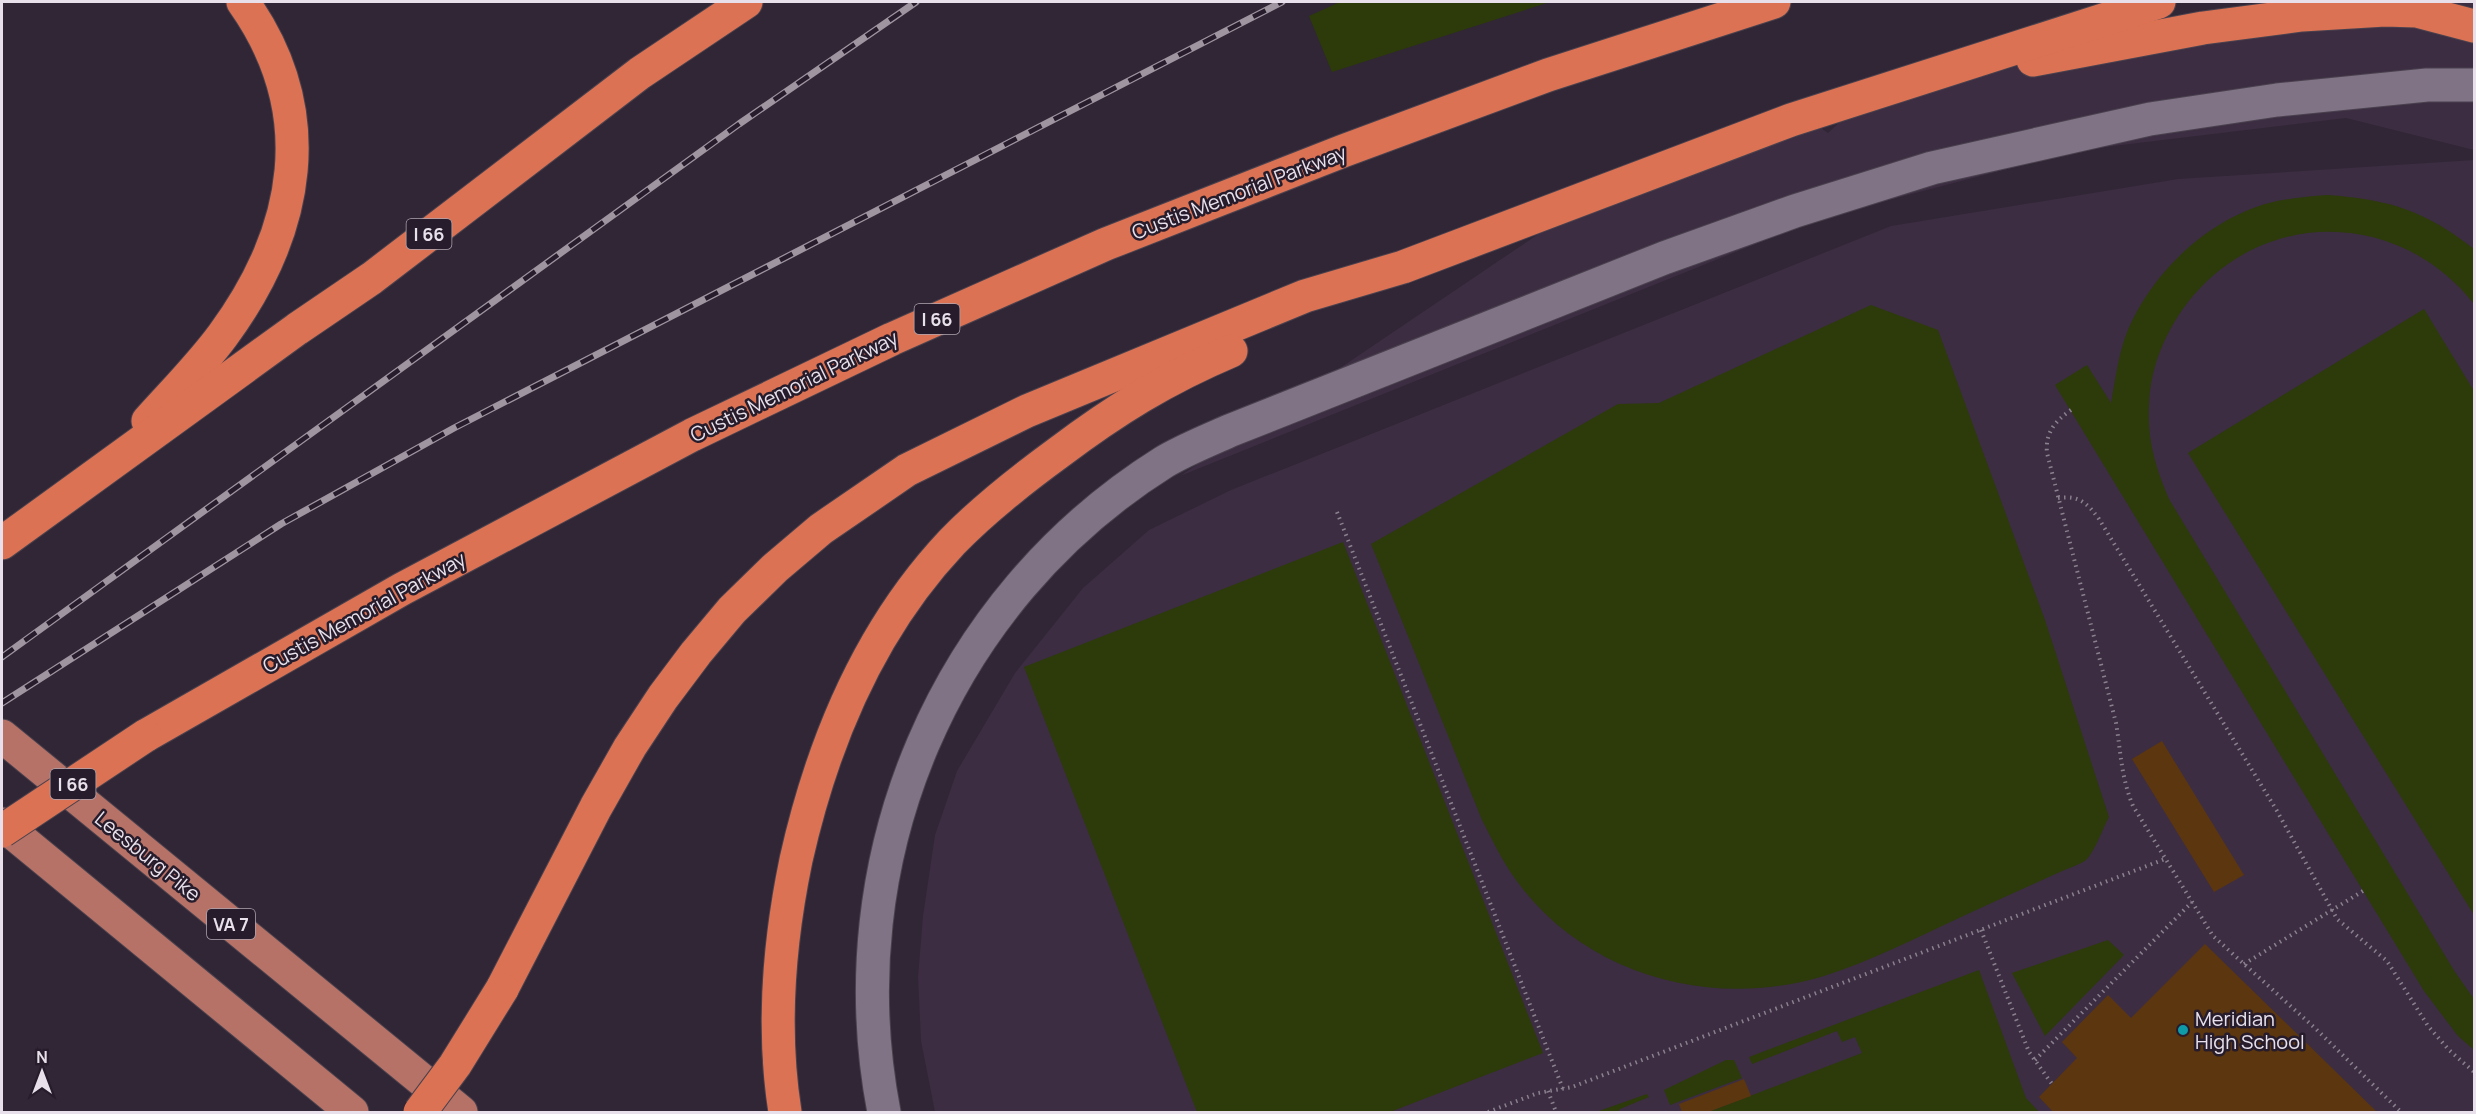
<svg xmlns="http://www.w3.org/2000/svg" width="2476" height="1114" viewBox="0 0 2476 1114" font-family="Manrope,sans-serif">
<rect width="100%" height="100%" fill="#302635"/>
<g fill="#3c2d42">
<polygon points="2274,2 2474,2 2474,150 2346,118 2080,150 1820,218 1180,476 1651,158 1793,108 1828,133 1878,86 2002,49"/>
<polygon points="2474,160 2474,1112 935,1112 921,1041 918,977 923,916 935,835 957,771 1015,673 1083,588 1149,530 1231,490 1891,226 2178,179"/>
</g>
<g fill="#2c3b09">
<polygon points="1340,2 1550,2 1332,72 1309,16"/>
<path d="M2327 195C2388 199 2426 211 2474 249V304C2400 210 2264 206 2188 302 2165 332 2150 368 2149 406 2147 439 2156 469 2169 499L2455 972 2474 999V1050L2458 1036 2424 991 2055 385 2087 365 2111 403C2116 376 2119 348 2131 323 2158 266 2214 215 2277 201 2294 198 2311 196 2327 195Z"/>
<path d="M1871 305 1938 330 2045 620 2109 817C2102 830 2097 846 2088 858 2083 864 2068 868 2060 872 2027 887 1994 902 1961 917 1916 938 1871 961 1824 976 1713 1010 1585 976 1516 880 1502 861 1493 841 1482 820L1371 544 1618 404 1659 403Z"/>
<polygon points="2424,309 2474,391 2474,915 2188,453"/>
<polygon points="1343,542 1543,1053 1390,1112 1197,1112 1024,667"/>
<polygon points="2108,940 2124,955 2045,1036 2012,973"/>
<polygon points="1979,970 2026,1098 2039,1112 1708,1112 1862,1053 1855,1037 1842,1042 1837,1031 1752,1064 1749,1057"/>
<polygon points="1726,1060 1734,1060 1742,1078 1670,1105 1664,1090"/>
<polygon points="1647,1094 1649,1097 1620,1109 1618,1112 1596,1112"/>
</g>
<g fill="#5c360f">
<polygon points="2162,741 2244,875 2214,892 2132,759"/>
<polygon points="2205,944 2377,1112 2053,1112 2039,1097 2077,1058 2062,1042 2108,995 2131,1018"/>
<polygon points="1744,1079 1751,1096 1708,1112 1682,1112 1679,1104"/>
</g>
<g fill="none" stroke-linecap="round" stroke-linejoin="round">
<g stroke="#4a414e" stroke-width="35">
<path id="minor" d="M884 1112C835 859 944 600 1164 462 1184 450 1207 441 1229 431L1664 258 1795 211 1932 168 2150 119 2277 100 2427 85H2474"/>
</g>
<g stroke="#4a414e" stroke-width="35">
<g id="primary">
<polyline points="2,736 461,1112"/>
<polyline points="2,824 352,1112"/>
</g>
</g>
<g stroke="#4a414e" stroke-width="35">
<g id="motorway">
<polyline points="2033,60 2203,28 2302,15 2385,10 2417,11 2474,26"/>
<path d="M148 421C173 393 201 365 223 335 300 230 321 112 243 2"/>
<polyline points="2,543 297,329 372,278 640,73 746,2"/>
<polyline points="145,736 402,589 692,435 892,339 1106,244 1343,151 1548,75 1774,2"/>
<polyline points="502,989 596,807 630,747 663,697 696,653 732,610 775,568 821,529 907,470 1027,411 1305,296 1403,267 1791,120 2159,2"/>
<path d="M785 1112C772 1030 779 942 796 860 822 744 869 630 952 542 984 509 1021 480 1058 453 1115 410 1165 379 1231 351"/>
</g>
</g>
<g stroke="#8a818e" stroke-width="4" stroke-dasharray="1.5 4.5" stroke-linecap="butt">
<path d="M2071 410C2055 421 2045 433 2047 453L2116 723C2121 753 2121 777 2133 806L2213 936 2316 1029 2401 1112"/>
<path d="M2058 498C2079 495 2087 503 2099 519L2277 811 2337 919 2387 961 2428 1026 2449 1050 2474 1072"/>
<polyline points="1337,512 1563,1089"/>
<polyline points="1981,930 2029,1052 2052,1084"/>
<polyline points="2244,964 2363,891"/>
<polyline points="2035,1060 2192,902"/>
<polyline points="1548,1091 1556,1112"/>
<polyline points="1488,1112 1538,1093 1572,1087 2165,859"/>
</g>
<use href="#minor" stroke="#7f7385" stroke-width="33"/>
<use href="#primary" stroke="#b67267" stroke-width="33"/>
<use href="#motorway" stroke="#db7253" stroke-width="33"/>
<g stroke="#9e95a1" stroke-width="7">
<g id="rail">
<polyline points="2,657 739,124 916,2"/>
<polyline points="2,703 281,524 454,428 1282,2"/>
</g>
</g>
<use href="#rail" stroke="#261c2b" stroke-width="4.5" stroke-dasharray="14" stroke-linecap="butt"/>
<g stroke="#4a414e" stroke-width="35" stroke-linecap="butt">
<g id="motorway-bridge">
<polyline points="2,831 145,736"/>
<polyline points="420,1112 455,1065 502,989"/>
</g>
</g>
<use href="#motorway-bridge" stroke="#db7253" stroke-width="33"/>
</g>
<circle fill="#0f9aa8" stroke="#261c2b" stroke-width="2" cx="2183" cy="1030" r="6"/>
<g text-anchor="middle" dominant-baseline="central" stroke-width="5" stroke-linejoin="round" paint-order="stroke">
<g fill="#261c2b" stroke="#aea6b1" stroke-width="1.5">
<rect x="406.5" y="219" width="45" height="30" rx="4.5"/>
<rect x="914.5" y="304" width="45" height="30" rx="4.5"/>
<rect x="50.5" y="769" width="45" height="30" rx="4.5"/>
<rect x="207" y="909" width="48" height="30" rx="4.5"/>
</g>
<g font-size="18" font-weight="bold" fill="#e8e1eb">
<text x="429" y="234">I 66</text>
<text x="937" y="319">I 66</text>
<text x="73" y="784">I 66</text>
<text x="231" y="924">VA 7</text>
</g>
<g font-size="20" fill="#e8e1eb" stroke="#261c2b">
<text transform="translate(1239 192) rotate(-21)">Custis Memorial Parkway</text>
<text transform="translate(794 386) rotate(-26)">Custis Memorial Parkway</text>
<text transform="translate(364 612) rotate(-29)">Custis Memorial Parkway</text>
<text transform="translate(148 856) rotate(39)">Leesburg Pike</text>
</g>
<g font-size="20" fill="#e8e1eb" stroke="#261c2b" text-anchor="start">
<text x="2195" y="1018">Meridian<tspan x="2195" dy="23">High School</tspan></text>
</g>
</g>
<rect width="2476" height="1114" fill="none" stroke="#e8e1eb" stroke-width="6"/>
<g transform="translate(42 1072)" stroke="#261c2b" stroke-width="4.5" paint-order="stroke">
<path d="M0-4.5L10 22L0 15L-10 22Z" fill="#e8e1eb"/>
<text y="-9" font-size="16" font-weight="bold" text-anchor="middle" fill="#e8e1eb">N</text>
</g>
</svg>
